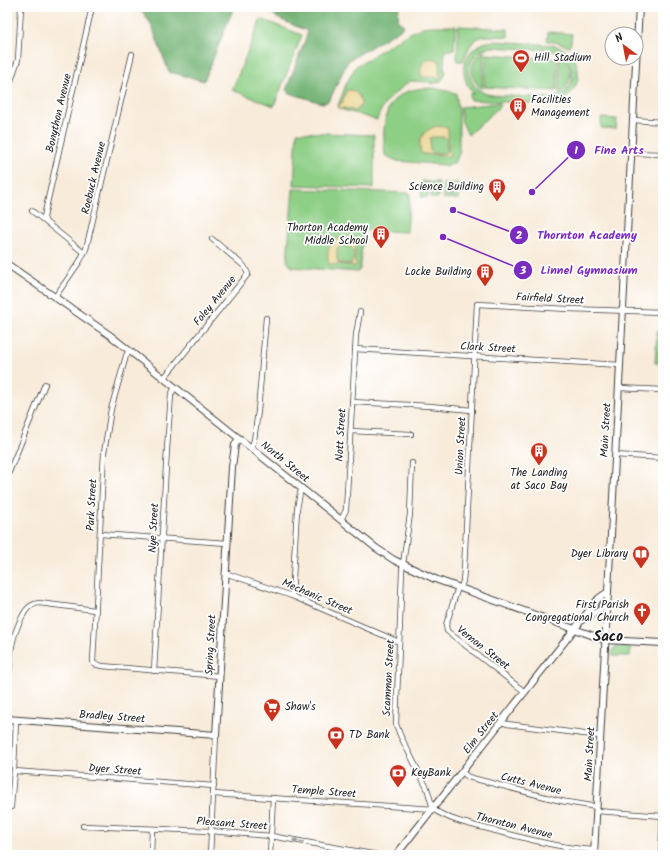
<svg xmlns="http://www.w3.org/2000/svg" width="670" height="862" viewBox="0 0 670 862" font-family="Kalam,sans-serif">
<rect width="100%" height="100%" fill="#fff"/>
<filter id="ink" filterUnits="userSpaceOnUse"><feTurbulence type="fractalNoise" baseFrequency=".025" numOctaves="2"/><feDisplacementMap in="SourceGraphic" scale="8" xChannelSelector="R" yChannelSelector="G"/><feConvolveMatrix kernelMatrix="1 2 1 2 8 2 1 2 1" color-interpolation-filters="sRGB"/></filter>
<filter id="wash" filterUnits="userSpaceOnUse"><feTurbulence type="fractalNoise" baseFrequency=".012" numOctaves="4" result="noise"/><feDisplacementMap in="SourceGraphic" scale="16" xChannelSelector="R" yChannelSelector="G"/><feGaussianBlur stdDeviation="0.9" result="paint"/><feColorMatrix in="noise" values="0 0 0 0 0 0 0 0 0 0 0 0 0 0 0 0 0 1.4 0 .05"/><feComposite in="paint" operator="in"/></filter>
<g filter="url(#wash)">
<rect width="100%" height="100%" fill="#f8ebda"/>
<g fill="#8ecf86" stroke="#557651" fill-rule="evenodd">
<polygon points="261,19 302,35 274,106 232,90"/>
<path d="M430 26H456L454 49 445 51 444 70 446 71C442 82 443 81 431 84V82L410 81C396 92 382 102 377 120L340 109 338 106 346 84 356 66 406 35 423 27Z"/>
<path d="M458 26 508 29V37C480 35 474 33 463 61H457Z"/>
<polygon points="548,32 572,34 571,43 568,47 560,43 547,41"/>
<path d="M494 41 552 45C581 50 588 84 563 100V105L470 100V93L474 94C454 73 465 43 494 41ZM490 47 549 50C576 54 582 89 555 97 549 99 541 98 534 97 520 96 505 96 491 95 463 90 462 54 490 47Z"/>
<path d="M484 51 482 89C468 79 469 60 484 51Z"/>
<polygon points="486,54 558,59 557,91 484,87"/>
<path d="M560 56C575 65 573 85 559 94Z"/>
<path d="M433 88 456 93 459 113V150H460C456 162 457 163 444 166V165L397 161 385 155C381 115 386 87 433 88Z"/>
<polygon points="499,103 500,106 468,135 462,122 460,107"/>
<polygon points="601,118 617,119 616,129 601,128"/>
<polygon points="297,132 374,135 374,188 294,185"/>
<polygon points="422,181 429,182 428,197 421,197"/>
<polygon points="431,182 439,182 438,198 431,198"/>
<polygon points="443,183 451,183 450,199 443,198"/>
<polygon points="453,183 460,184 459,199 452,199"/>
<polygon points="293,189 410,193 407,232 363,230 360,269 358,272 292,267 287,261"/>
<polygon points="657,331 663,331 663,363 655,363"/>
<polygon points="615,647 631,648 630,656 612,656 613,649"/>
</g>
<g fill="#72b273" stroke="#476748">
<polygon points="139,7 234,7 204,81 169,72 151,24"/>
<polygon points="263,7 399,7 398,21 404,25 402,28 348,61 330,99 327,102 322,103 289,93 286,90 307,35 307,31 277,18 275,15"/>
</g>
<g fill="#eeda9e" stroke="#857b5d" fill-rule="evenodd">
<path d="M432 58 440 61 439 74 441 76 439 79 435 77H422C418 67 423 60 432 58Z"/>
<path d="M350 90C357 92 361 97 361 105L356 111 344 108 341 109 339 107V104L342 103 346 91Z"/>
<path d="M437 126 448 128V151L450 154 449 156H446L445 155 422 154C416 141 423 130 437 126ZM432 137H444L447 139V151L445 153H432L430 151V138Z"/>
<path d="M345 237 356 239 355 262 357 265 354 267 351 265 329 264C325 250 331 239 345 237ZM340 246 351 247 354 250 353 261 351 264 339 263 337 260V248Z"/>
</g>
</g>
<g filter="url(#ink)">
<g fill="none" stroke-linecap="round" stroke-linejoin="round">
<g stroke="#3d3b38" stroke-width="6">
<g id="minor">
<polyline points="7,92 18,60 21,7"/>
<polyline points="633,120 663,122"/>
<polyline points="632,153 663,154"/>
<polyline points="32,211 84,253"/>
<polyline points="46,222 44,218 45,212 92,7"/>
<polyline points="55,297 80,261 86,249 132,54"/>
<polyline points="355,349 620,365"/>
<polyline points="129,350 126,356 111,409 104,453 93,662 94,664 102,666 220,676"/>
<polyline points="164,378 248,274 244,266 212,239"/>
<polyline points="619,388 663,390"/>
<polyline points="352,402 430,406 472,410"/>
<polyline points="351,431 411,434"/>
<polyline points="251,448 254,440 258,411 266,318"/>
<polyline points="615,455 663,458"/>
<polyline points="412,463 410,514 402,571 396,724 400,735 427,788 433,809"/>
<polyline points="7,477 45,384"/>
<polyline points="341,520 346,510 356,335 360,312"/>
<polyline points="100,534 227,543"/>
<polyline points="225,573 292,596 399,642"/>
<polyline points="458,587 446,625 447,631 525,692"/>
<polyline points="461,588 463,581 464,570 477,304 568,309 663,312"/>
<polyline points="292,596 297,509 300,493 302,489"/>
<polyline points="154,671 167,449 171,395 175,387"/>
<path d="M7 697C11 668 7 647 21 619 25 611 29 604 39 603L95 610"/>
<polyline points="502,722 507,724 600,736"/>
<polyline points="14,771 214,786"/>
<polyline points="462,772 468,777 561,801 597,807"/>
<polyline points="213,794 433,809"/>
<polyline points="11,807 14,771 16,720"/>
<path d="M433 809C452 822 474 825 496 831 528 839 560 848 594 850"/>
<polyline points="597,811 663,816"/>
<polyline points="83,826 211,831 271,836 378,855"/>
<polyline points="151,855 152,829"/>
<polyline points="210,855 216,735"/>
<polyline points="270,855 273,798"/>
<polyline points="661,855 663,808"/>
</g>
</g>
<g stroke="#3d3b38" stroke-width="8">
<g id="major">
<polyline points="7,264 111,336 376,548 394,560 435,579 605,640 663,643"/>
<polyline points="586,618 607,606"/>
<polyline points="7,719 216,735 232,467 235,445 239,438"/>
<polyline points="396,855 599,598 608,592"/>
<polyline points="594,855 639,7"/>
</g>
</g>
<use href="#minor" stroke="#fff" stroke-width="4.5"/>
<use href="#major" stroke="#fff" stroke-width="6"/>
</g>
<defs><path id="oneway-solid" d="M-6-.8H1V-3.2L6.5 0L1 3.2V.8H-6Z"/></defs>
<use fill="#999" href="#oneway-solid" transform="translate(298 841) rotate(-170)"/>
</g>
<defs>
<g id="stadium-pin" transform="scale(0.9)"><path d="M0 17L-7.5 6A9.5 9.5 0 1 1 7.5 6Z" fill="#c8321e" stroke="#fff"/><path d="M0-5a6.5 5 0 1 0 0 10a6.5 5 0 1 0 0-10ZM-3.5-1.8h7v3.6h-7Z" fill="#fff"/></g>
<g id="building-pin" transform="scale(0.9)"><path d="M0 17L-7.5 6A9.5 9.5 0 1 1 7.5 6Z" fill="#c8321e" stroke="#fff"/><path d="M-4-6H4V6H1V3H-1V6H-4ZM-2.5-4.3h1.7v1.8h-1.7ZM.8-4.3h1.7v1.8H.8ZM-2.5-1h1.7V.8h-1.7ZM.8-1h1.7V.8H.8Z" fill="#fff"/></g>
<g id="library-pin" transform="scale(0.9)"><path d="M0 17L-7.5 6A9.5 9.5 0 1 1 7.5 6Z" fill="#c8321e" stroke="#fff"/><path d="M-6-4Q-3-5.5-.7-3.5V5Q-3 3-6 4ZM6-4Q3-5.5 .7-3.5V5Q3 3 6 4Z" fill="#fff"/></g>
<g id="church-pin" transform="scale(0.9)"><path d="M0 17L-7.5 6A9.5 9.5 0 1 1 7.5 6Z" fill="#c8321e" stroke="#fff"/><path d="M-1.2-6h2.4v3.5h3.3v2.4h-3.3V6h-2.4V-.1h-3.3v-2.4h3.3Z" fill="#fff"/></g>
<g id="supermarket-pin" transform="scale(0.9)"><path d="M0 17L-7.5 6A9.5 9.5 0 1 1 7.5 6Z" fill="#c8321e" stroke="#fff"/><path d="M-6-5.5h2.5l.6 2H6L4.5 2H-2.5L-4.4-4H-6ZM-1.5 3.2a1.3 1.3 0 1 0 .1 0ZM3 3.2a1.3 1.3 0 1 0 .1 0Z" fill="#fff"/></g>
<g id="bank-pin" transform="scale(0.9)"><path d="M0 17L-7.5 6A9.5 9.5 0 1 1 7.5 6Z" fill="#c8321e" stroke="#fff"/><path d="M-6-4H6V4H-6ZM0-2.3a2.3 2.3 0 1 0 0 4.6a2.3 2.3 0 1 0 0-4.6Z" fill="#fff"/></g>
</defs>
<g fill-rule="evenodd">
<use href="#stadium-pin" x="521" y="58"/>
<use href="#building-pin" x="518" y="106"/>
<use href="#building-pin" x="497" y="187"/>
<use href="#building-pin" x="381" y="234"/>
<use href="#building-pin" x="485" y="272"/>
<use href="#building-pin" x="539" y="451"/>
<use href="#library-pin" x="641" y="554"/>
<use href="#church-pin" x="642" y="611"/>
<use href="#supermarket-pin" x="272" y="707"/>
<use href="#bank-pin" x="336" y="735"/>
<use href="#bank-pin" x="398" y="773"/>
</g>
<g text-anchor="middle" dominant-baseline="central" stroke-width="3.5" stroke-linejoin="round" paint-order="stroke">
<g font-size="11" fill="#1c1c1c" stroke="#fff" text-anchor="start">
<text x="534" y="58">Hill Stadium</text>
<text x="531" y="100">Facilities<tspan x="531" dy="13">Management</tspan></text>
<text x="484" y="187" text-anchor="end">Science Building</text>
<text x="368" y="228" text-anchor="end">Thorton Academy<tspan x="368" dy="13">Middle School</tspan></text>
<text x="472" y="272" text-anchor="end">Locke Building</text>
<text x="539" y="473" text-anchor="middle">The Landing<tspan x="539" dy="13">at Saco Bay</tspan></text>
<text x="628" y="554" text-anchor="end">Dyer Library</text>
<text x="629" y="605" text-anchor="end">First Parish<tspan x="629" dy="13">Congregational Church</tspan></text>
<text x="285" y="707">Shaw's</text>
<text x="349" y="735">TD Bank</text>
<text x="411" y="773">KeyBank</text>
</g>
<g font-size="11" fill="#1c1c1c" stroke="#fff">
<text transform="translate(59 113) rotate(-77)">Bonython Avenue</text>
<text transform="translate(94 178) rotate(-77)">Roebuck Avenue</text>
<text transform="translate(550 299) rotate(3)">Fairfield Street</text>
<text transform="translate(215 301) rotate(-51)">Foley Avenue</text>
<text transform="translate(488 348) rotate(3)">Clark Street</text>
<text transform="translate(606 430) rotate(-87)">Main Street</text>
<text transform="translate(341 435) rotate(-87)">Nott Street</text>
<text transform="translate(461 446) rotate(-87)">Union Street</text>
<text transform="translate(285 462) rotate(39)">North Street</text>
<text transform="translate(92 505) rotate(-87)">Park Street</text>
<text transform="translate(154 528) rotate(-87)">Nye Street</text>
<text transform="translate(317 597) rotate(23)">Mechanic Street</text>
<text transform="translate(211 645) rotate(-87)">Spring Street</text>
<text transform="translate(483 648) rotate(38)">Vernon Street</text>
<text transform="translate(389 678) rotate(-87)">Scamman Street</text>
<text transform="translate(112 717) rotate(4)">Bradley Street</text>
<text transform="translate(481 733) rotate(-52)">Elm Street</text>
<text transform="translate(590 754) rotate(-87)">Main Street</text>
<text transform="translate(115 770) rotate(4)">Dyer Street</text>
<text transform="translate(531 784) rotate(14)">Cutts Avenue</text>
<text transform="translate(324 792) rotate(4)">Temple Street</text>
<text transform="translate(232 824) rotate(4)">Pleasant Street</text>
<text transform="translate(514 826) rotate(14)">Thornton Avenue</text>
</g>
<g font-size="15" font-weight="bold" fill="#1c1c1c" stroke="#fff">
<text x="608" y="637">Saco</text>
</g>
</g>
<path fill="none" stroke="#7b2cbf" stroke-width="1.5" d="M532 192L576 150M453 210L519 235M443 237L523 270"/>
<g fill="#7b2cbf" stroke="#fff" stroke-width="1.5">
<circle cx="532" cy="192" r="4"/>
<circle cx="453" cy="210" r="4"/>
<circle cx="443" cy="237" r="4"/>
<circle cx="576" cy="150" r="10"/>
<circle cx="519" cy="235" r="10"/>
<circle cx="523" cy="270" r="10"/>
</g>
<g font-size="12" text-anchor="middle" font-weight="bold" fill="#fff">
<text x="576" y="154">1</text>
<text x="519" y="239">2</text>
<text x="523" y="274">3</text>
</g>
<g font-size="12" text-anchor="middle" font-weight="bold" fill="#7b2cbf" stroke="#fff" stroke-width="3.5" stroke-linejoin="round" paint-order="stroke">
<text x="619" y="154">Fine Arts</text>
<text x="587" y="239">Thornton Academy</text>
<text x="589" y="274">Linnel Gymnasium</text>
</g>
<rect width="670" height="862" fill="none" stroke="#fff" stroke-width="24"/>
<g transform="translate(624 46) rotate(328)"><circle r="19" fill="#ffffff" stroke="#a4a4a4"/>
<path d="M0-3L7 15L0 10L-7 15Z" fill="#c8321e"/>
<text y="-6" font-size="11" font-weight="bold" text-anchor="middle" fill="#1c1c1c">N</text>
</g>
</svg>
